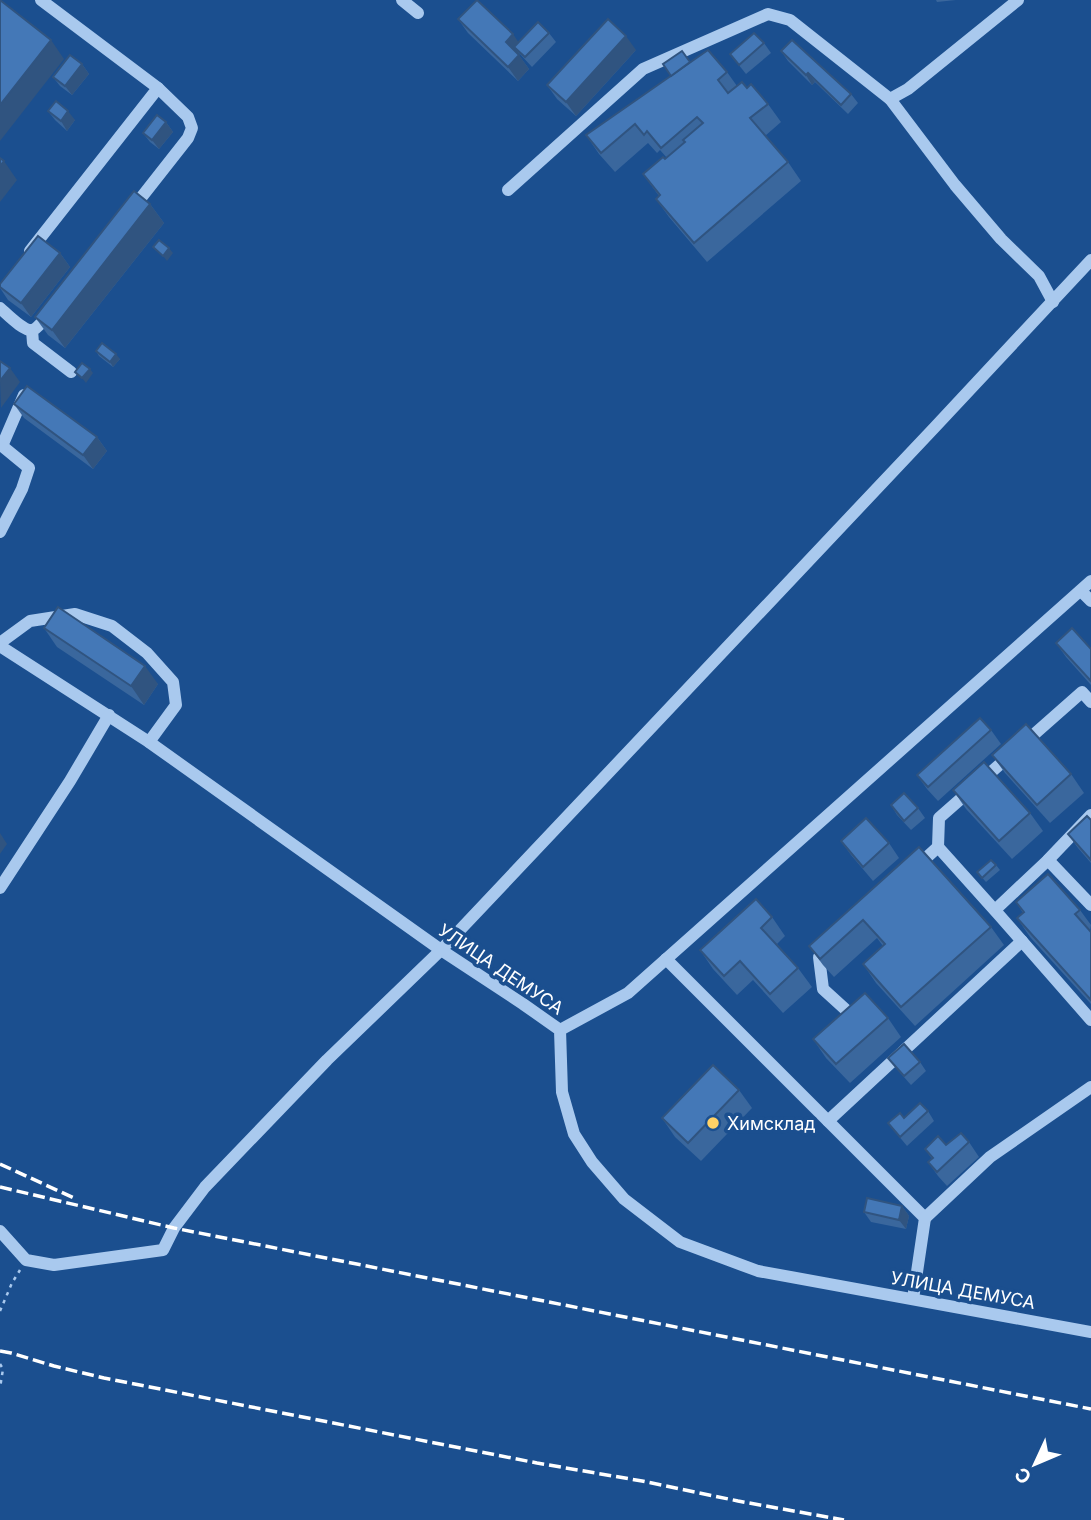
<svg xmlns="http://www.w3.org/2000/svg" width="1091" height="1520" viewBox="0 0 1091 1520" font-family="Inter,sans-serif">
<rect width="100%" height="100%" fill="#1b4f8f"/>
<g fill="none" stroke-linecap="round" stroke-linejoin="round">
<g stroke="#a9c9ee" stroke-width="2.5" stroke-dasharray="3.5 5" stroke-linecap="butt">
<polyline points="0,1311 12,1283 20,1270"/>
<polyline points="0,1364 3,1369 0,1388"/>
</g>
<g stroke="#a9c9ee" stroke-width="12">
<polyline points="402,0 418,13"/>
<polyline points="890,99 908,89 1018,0"/>
<polyline points="508,190 643,69 768,14 790,20 890,99 955,185 1001,239 1039,276 1053,302"/>
<polyline points="133,208 188,138 192,128 188,117 158,88"/>
<polyline points="30,251 158,88 41,0"/>
<path d="M0 308C7 314 24 332 33 330 40 327 45 318 49 312"/>
<polyline points="32,330 33,343 71,372"/>
<polyline points="0,446 2,446 29,468 22,489 0,532"/>
<polyline points="2,446 24,395"/>
<polyline points="1081,591 1091,601"/>
<polyline points="0,643 30,621 75,614 112,626 147,653 173,682 176,705 149,742"/>
<polyline points="0,646 149,742 441,950 523,1004 560,1030 562,1092 574,1134 592,1162 624,1199 680,1242 758,1271 1091,1332"/>
<polyline points="938,847 999,915 1091,1020"/>
<polyline points="1048,860 1091,905"/>
<polyline points="915,868 938,847 939,818 1082,692 1091,702"/>
<polyline points="0,888 70,781 109,715"/>
<polyline points="995,910 1048,860 1091,815"/>
<polyline points="827,949 819,957 823,989 845,1009"/>
<polyline points="666,959 925,1218 913,1299"/>
<polyline points="560,1030 628,993 1091,581"/>
<polyline points="828,1121 1022,941"/>
<polyline points="925,1218 990,1157 1091,1087"/>
<polyline points="0,1231 26,1260 54,1265 163,1250 174,1228 205,1187 327,1060 441,950 935,427 1091,260"/>
</g>
<g stroke="#fff" stroke-width="3.5" stroke-dasharray="12 5" stroke-linecap="butt">
<polyline points="0,1164 74,1198"/>
<polyline points="0,1187 174,1228 1091,1409"/>
<polyline points="0,1351 11,1353 54,1366 104,1378 537,1463 642,1481 738,1501 844,1520"/>
</g>
</g>
<g fill="#3a679d">
<polygon points="936,0 956,0 937,2"/>
<polygon points="458,19 518,42 549,33 556,42 532,67 519,53 518,54 529,69 518,81 468,33"/>
<polygon points="764,43 771,53 746,74 730,54"/>
<polygon points="636,50 576,116 557,99 547,85"/>
<polygon points="781,51 851,94 858,103 848,114 815,82 812,85 788,61"/>
<polygon points="691,62 727,72 737,86 747,88 768,104 781,122 765,136 788,162 801,181 707,262 669,217 656,199 659,196 643,174 667,158 660,150 657,153 648,143 615,172 599,154 586,135"/>
<polygon points="82,64 89,74 72,95 60,86 53,77"/>
<polygon points="48,111 75,120 67,131 55,120"/>
<polygon points="166,122 173,132 159,149 150,142 143,133"/>
<polygon points="150,204 164,223 65,348 48,335 35,317"/>
<polygon points="60,253 70,267 31,317 8,300 0,288 0,284"/>
<polygon points="96,351 120,359 113,367 99,356"/>
<polygon points="14,404 97,437 107,451 93,469 24,418"/>
<polygon points="44,628 158,684 144,705 57,647"/>
<polygon points="1056,643 1091,649 1091,685 1066,657"/>
<polygon points="991,730 1001,744 938,801 927,789 917,775"/>
<polygon points="992,755 1071,774 1084,793 1050,823 1005,773"/>
<polygon points="953,790 1030,813 1043,831 1012,859 966,809"/>
<polygon points="891,805 918,808 925,818 911,830 897,815"/>
<polygon points="1091,820 1091,863 1078,848 1068,834"/>
<polygon points="841,841 889,843 899,858 873,881 851,855"/>
<polygon points="919,847 991,927 1004,945 915,1026 876,983 863,964 883,946 877,938 834,977 823,965 809,946"/>
<polygon points="996,865 1000,870 986,882 977,872"/>
<polygon points="1016,902 1080,910 1091,925 1090,931 1091,932 1091,1004 1030,937 1017,918 1023,913"/>
<polygon points="772,917 785,936 777,944 798,968 812,987 783,1013 753,980 737,995 713,969 700,950"/>
<polygon points="888,1018 901,1037 850,1083 826,1058 813,1039"/>
<polygon points="888,1058 920,1062 926,1071 911,1085 895,1067"/>
<polygon points="739,1090 752,1108 701,1161 675,1137 662,1118"/>
<polygon points="928,1111 934,1121 907,1146 888,1123"/>
<polygon points="969,1142 979,1157 947,1186 938,1176 928,1162 932,1159 925,1149"/>
<polygon points="902,1206 909,1216 906,1229 871,1222 864,1212"/>
</g>
<g fill="#305480">
<polygon points="513,34 523,49 514,47 519,53 516,56 506,42"/>
<polygon points="626,36 636,50 576,116 566,102"/>
<polygon points="51,40 64,59 0,141 0,105"/>
<polygon points="519,55 529,69 518,81 508,67"/>
<polygon points="82,64 89,74 72,95 65,86"/>
<polygon points="808,73 815,82 812,85 806,75"/>
<polygon points="68,111 75,120 67,131 61,121"/>
<polygon points="166,122 173,132 159,149 152,140"/>
<polygon points="4,161 17,180 0,202 0,166"/>
<polygon points="150,204 164,223 65,348 52,330"/>
<polygon points="169,248 173,253 167,261 163,256"/>
<polygon points="60,253 70,267 31,317 21,303"/>
<polygon points="116,354 120,359 113,367 110,362"/>
<polygon points="10,368 20,382 1,408 0,381"/>
<polygon points="90,369 93,373 86,383 82,378"/>
<polygon points="97,437 107,451 93,469 83,455"/>
<polygon points="145,666 158,684 144,705 131,686"/>
<polygon points="0,833 7,844 0,854"/>
<polygon points="902,1206 909,1216 906,1229 899,1220"/>
</g>
<g fill="#4478b7" stroke="#305480" stroke-width="2">
<polygon points="0,0 51,40 0,105"/>
<polygon points="477,0 513,34 506,42 519,55 508,67 458,19"/>
<polygon points="608,19 626,36 566,102 547,85"/>
<polygon points="538,22 549,33 525,57 514,47"/>
<polygon points="754,33 764,43 739,65 730,54"/>
<polygon points="792,40 851,94 841,105 808,73 806,75 781,51"/>
<polygon points="708,50 727,72 718,80 728,93 742,82 747,88 751,84 768,104 750,118 788,162 694,243 656,199 660,195 643,174 663,157 665,159 685,142 683,140 703,123 697,117 661,148 647,131 644,135 635,124 601,153 586,135"/>
<polygon points="682,51 690,62 671,76 663,64"/>
<polygon points="70,55 82,64 65,86 53,77"/>
<polygon points="56,101 68,111 61,121 48,111"/>
<polygon points="157,115 166,122 152,140 143,133"/>
<polygon points="0,158 4,161 0,166"/>
<polygon points="134,191 150,204 52,330 35,317"/>
<polygon points="38,236 60,253 21,303 0,287 0,284"/>
<polygon points="159,240 169,248 163,256 153,247"/>
<polygon points="102,343 116,354 110,362 96,351"/>
<polygon points="0,361 10,368 0,381"/>
<polygon points="82,363 90,369 82,378 75,372"/>
<polygon points="27,386 97,437 83,455 14,404"/>
<polygon points="58,607 145,666 131,686 44,628"/>
<polygon points="1072,628 1091,649 1091,681 1056,643"/>
<polygon points="980,718 991,730 928,787 917,775"/>
<polygon points="1026,724 1071,774 1037,805 992,755"/>
<polygon points="984,762 1030,813 999,841 953,790"/>
<polygon points="904,793 918,808 904,821 891,805"/>
<polygon points="1087,816 1091,820 1091,860 1068,834"/>
<polygon points="866,818 889,843 863,867 841,841"/>
<polygon points="919,847 991,927 901,1007 863,964 885,944 863,920 820,959 809,946"/>
<polygon points="991,860 996,865 982,878 977,872"/>
<polygon points="1048,874 1080,910 1075,914 1091,932 1091,1000 1017,918 1024,912 1016,902"/>
<polygon points="756,899 772,917 761,928 798,968 770,994 740,961 724,976 700,950"/>
<polygon points="865,993 888,1018 836,1064 813,1039"/>
<polygon points="904,1044 920,1062 904,1076 888,1058"/>
<polygon points="713,1065 739,1090 688,1143 662,1118"/>
<polygon points="920,1103 928,1111 900,1137 888,1123 900,1113 904,1118"/>
<polygon points="961,1133 969,1142 937,1172 928,1162 933,1158 925,1149 938,1136 946,1145"/>
<polygon points="867,1198 902,1206 899,1220 864,1212"/>
</g>
<circle fill="#ffd166" stroke="#1b4f8f" stroke-width="2.5" cx="713" cy="1123" r="7"/>
<g text-anchor="middle" dominant-baseline="central" stroke-width="7" stroke-linejoin="round" paint-order="stroke">
<g font-size="18" fill="#fff" stroke="#1b4f8f">
<text transform="translate(501 969) rotate(34)">УЛИЦА ДЕМУСА</text>
<text transform="translate(963 1290) rotate(10)">УЛИЦА ДЕМУСА</text>
</g>
<g font-size="18" fill="#fff" stroke="#1b4f8f" text-anchor="start">
<text x="727" y="1123">Химсклад</text>
</g>
</g>
<g transform="translate(1035 1464) rotate(226)" stroke="#1b4f8f" stroke-width="5" paint-order="stroke">
<path d="M0-5L12 26L0 18L-12 26Z" fill="#ffffff"/>
<text y="-10" font-size="19" font-weight="bold" text-anchor="middle" fill="#ffffff">С</text>
</g>
</svg>
